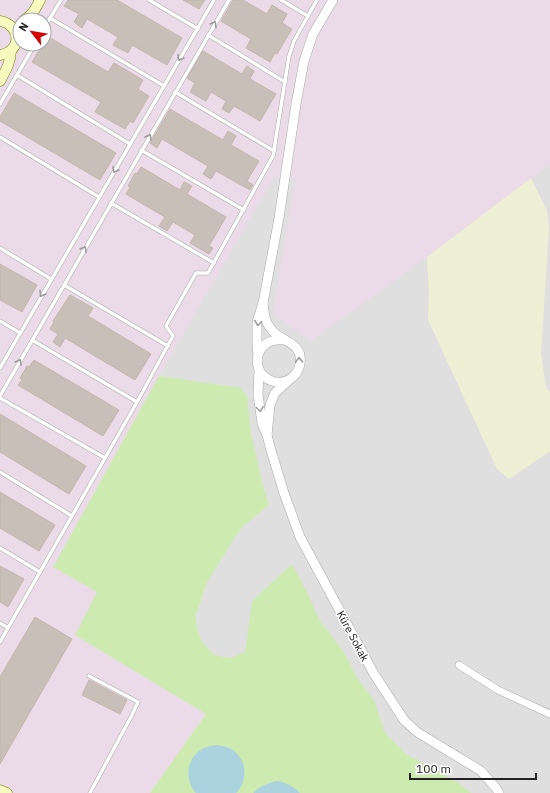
<svg xmlns="http://www.w3.org/2000/svg" width="550" height="793" viewBox="0 0 550 793" font-family="'IBM Plex Sans',sans-serif">
<rect width="100%" height="100%" fill="#f2efe9"/>
<path fill="#e0dfdf" fill-rule="evenodd" d="M0 0H550V793H0ZM20 20H44V44H20Z"/>
<path fill="#ebdbe8" fill-rule="evenodd" d="M0 0H550V164L427 257 311 341 273 314 295 179 274 177 152 388 54 567 97 592 75 635 206 714 317 793H0ZM20 20H44V44H20Z"/>
<polygon fill="#eef0d5" points="531,178 547,211 549,228 541,353 546,387 550,392 550,451 509,479 497,469 428,320 429,293 427,257"/>
<polygon fill="#cdebb0" points="159,376 241,388 247,396 251,433 262,482 269,505 241,528 207,582 195,618 201,641 214,655 230,658 245,652 252,601 292,564 304,586 320,621 342,649 356,676 375,702 385,733 406,754 457,782 472,793 150,793 206,714 75,635 97,592 53,567"/>
<g fill="#aad3df">
<path d="M216 745C223 746 229 747 234 751 247 761 248 781 236 793H196C185 781 186 761 199 751 204 747 210 746 216 745Z"/>
<path d="M277 781C287 783 293 786 300 793H253C261 786 267 783 277 781Z"/>
</g>
<g fill="#c7bfb8" stroke="#c4b6ab">
<polygon points="68,0 117,0 182,38 167,65 132,45 128,53 113,45 118,37 87,19 82,28 74,22 79,14 64,6"/>
<polygon points="183,0 205,0 199,9"/>
<polygon points="233,0 243,0 267,14 272,5 287,14 282,23 292,29 277,54 275,53 270,62 246,48 251,39 221,21"/>
<polygon points="47,36 108,72 114,63 143,80 138,89 149,96 133,123 130,121 125,129 95,112 101,102 32,62 43,44 44,44 44,42"/>
<polygon points="203,51 242,74 247,66 254,71 250,79 276,94 260,121 234,106 229,113 222,109 226,101 211,92 206,101 190,92 195,83 187,78"/>
<polygon points="14,93 116,153 100,180 0,121 0,117"/>
<polygon points="170,109 223,140 228,131 236,136 231,145 259,161 247,181 253,185 250,190 216,171 211,179 203,174 208,166 162,139 157,148 150,143"/>
<polygon points="141,167 180,190 184,182 192,186 187,194 226,217 209,246 213,248 209,254 190,243 195,235 173,222 167,231 159,226 165,217 126,194 130,187 128,186 135,173 137,174"/>
<polygon points="0,264 37,285 22,312 0,300"/>
<polygon points="70,295 93,308 88,316 151,354 135,380 65,338 60,347 53,342 58,334 50,329 54,322 53,321"/>
<polygon points="34,360 119,410 103,436 18,385 22,380 20,378 27,366 29,367"/>
<polygon points="0,414 86,466 69,494 0,452"/>
<polygon points="0,492 55,525 39,551 0,528"/>
<polygon points="0,566 24,579 8,607 0,602"/>
<polygon points="35,617 72,639 0,764 0,677"/>
<polygon points="89,680 127,700 120,714 82,695"/>
</g>
<g fill="none" stroke-linecap="round" stroke-linejoin="round">
<g stroke="#a9a9a9" stroke-width="4.5">
<g id="service">
<polyline points="149,0 198,29"/>
<polyline points="281,0 308,16"/>
<polyline points="50,18 164,86"/>
<polyline points="44,28 61,0"/>
<polyline points="208,35 285,82"/>
<polyline points="17,75 130,144"/>
<polyline points="175,92 274,151"/>
<polyline points="0,104 35,44"/>
<polyline points="0,137 99,197"/>
<polyline points="141,150 244,210"/>
<polyline points="111,203 214,263"/>
<polyline points="0,248 51,279"/>
<polyline points="64,285 168,346"/>
<polyline points="0,321 20,333"/>
<polyline points="32,340 137,402"/>
<polyline points="0,368 214,0"/>
<polyline points="0,396 229,0"/>
<polyline points="0,398 105,458"/>
<polyline points="0,472 72,516"/>
<polyline points="0,548 40,572"/>
<polyline points="0,623 8,628"/>
<polyline points="0,642 137,402 173,336 166,326 196,273 208,273 273,156 289,56 294,41 317,0"/>
<polyline points="89,676 138,702 132,715 90,793"/>
</g>
</g>
<g stroke="#a9a9a9" stroke-width="8">
<polyline id="minor" points="459,665 498,690 550,714"/>
</g>
<g stroke="#a9a9a9" stroke-width="10">
<g id="tertiary">
<polyline points="263,303 279,218 296,104 304,61 313,34 333,0"/>
<path d="M258 356 257 343V322L263 303C264 310 264 320 269 326 271 329 274 333 277 335 288 343 303 345 300 364 299 370 296 375 290 379 285 382 278 383 272 381 248 373 254 336 285 340"/>
<polyline points="259,370 258,395 262,423 267,435 270,405 275,393 288,381"/>
<polyline points="267,435 270,447 284,493 300,537 374,674 404,720 417,732 481,771 496,788 499,793"/>
</g>
</g>
<g stroke="#707d05" stroke-width="11">
<g id="secondary">
<path d="M24 20C32 16 36 8 40 0"/>
<path d="M0 21C22 25 22 52 0 55"/>
<path d="M0 81C6 70 10 64 11 51"/>
<polyline points="0,790 7,793"/>
</g>
</g>
<use href="#service" stroke="#fff" stroke-width="3.5"/>
<use href="#minor" stroke="#fff" stroke-width="7"/>
<use href="#tertiary" stroke="#fff" stroke-width="9"/>
<use href="#secondary" stroke="#f7fabf" stroke-width="10"/>
</g>
<defs><path id="oneway-chevron" d="M-2-3.5L2.5 0L-2 3.5" fill="none" stroke-width="1.6" stroke-linecap="round" stroke-linejoin="round"/></defs>
<g stroke="#9c9c9c">
<use href="#oneway-chevron" transform="translate(214 24) rotate(-59)"/>
<use href="#oneway-chevron" transform="translate(180 58) rotate(120)"/>
<use href="#oneway-chevron" transform="translate(149 137) rotate(-60)"/>
<use href="#oneway-chevron" transform="translate(115 170) rotate(120)"/>
<use href="#oneway-chevron" transform="translate(84 249) rotate(-60)"/>
<use href="#oneway-chevron" transform="translate(42 294) rotate(120)"/>
<use href="#oneway-chevron" transform="translate(258 323) rotate(99)"/>
<use href="#oneway-chevron" transform="translate(299 360) rotate(-92)"/>
<use href="#oneway-chevron" transform="translate(19 362) rotate(-60)"/>
<use href="#oneway-chevron" transform="translate(260 409) rotate(82)"/>
</g>
<g text-anchor="middle" dominant-baseline="central" stroke-width="3" stroke-linejoin="round" paint-order="stroke">
<g font-size="11" fill="#222" stroke="#fff">
<text transform="translate(353 636) rotate(62)">Küre Sokak</text>
</g>
</g>
<g transform="translate(32 32) rotate(301)"><circle r="19" fill="#ffffff" stroke="#a7a7a7"/>
<path d="M0-3L7 15L0 10L-7 15Z" fill="#d40000"/>
<text y="-6" font-size="11" font-weight="bold" text-anchor="middle" fill="#222222">N</text>
</g>
<path d="M410 773v6h126v-6" fill="none" stroke="#222222" stroke-width="2"/>
<text x="416" y="773" font-size="12" fill="#222222" stroke="#ffffff" stroke-width="3" paint-order="stroke">100 m</text>
</svg>
